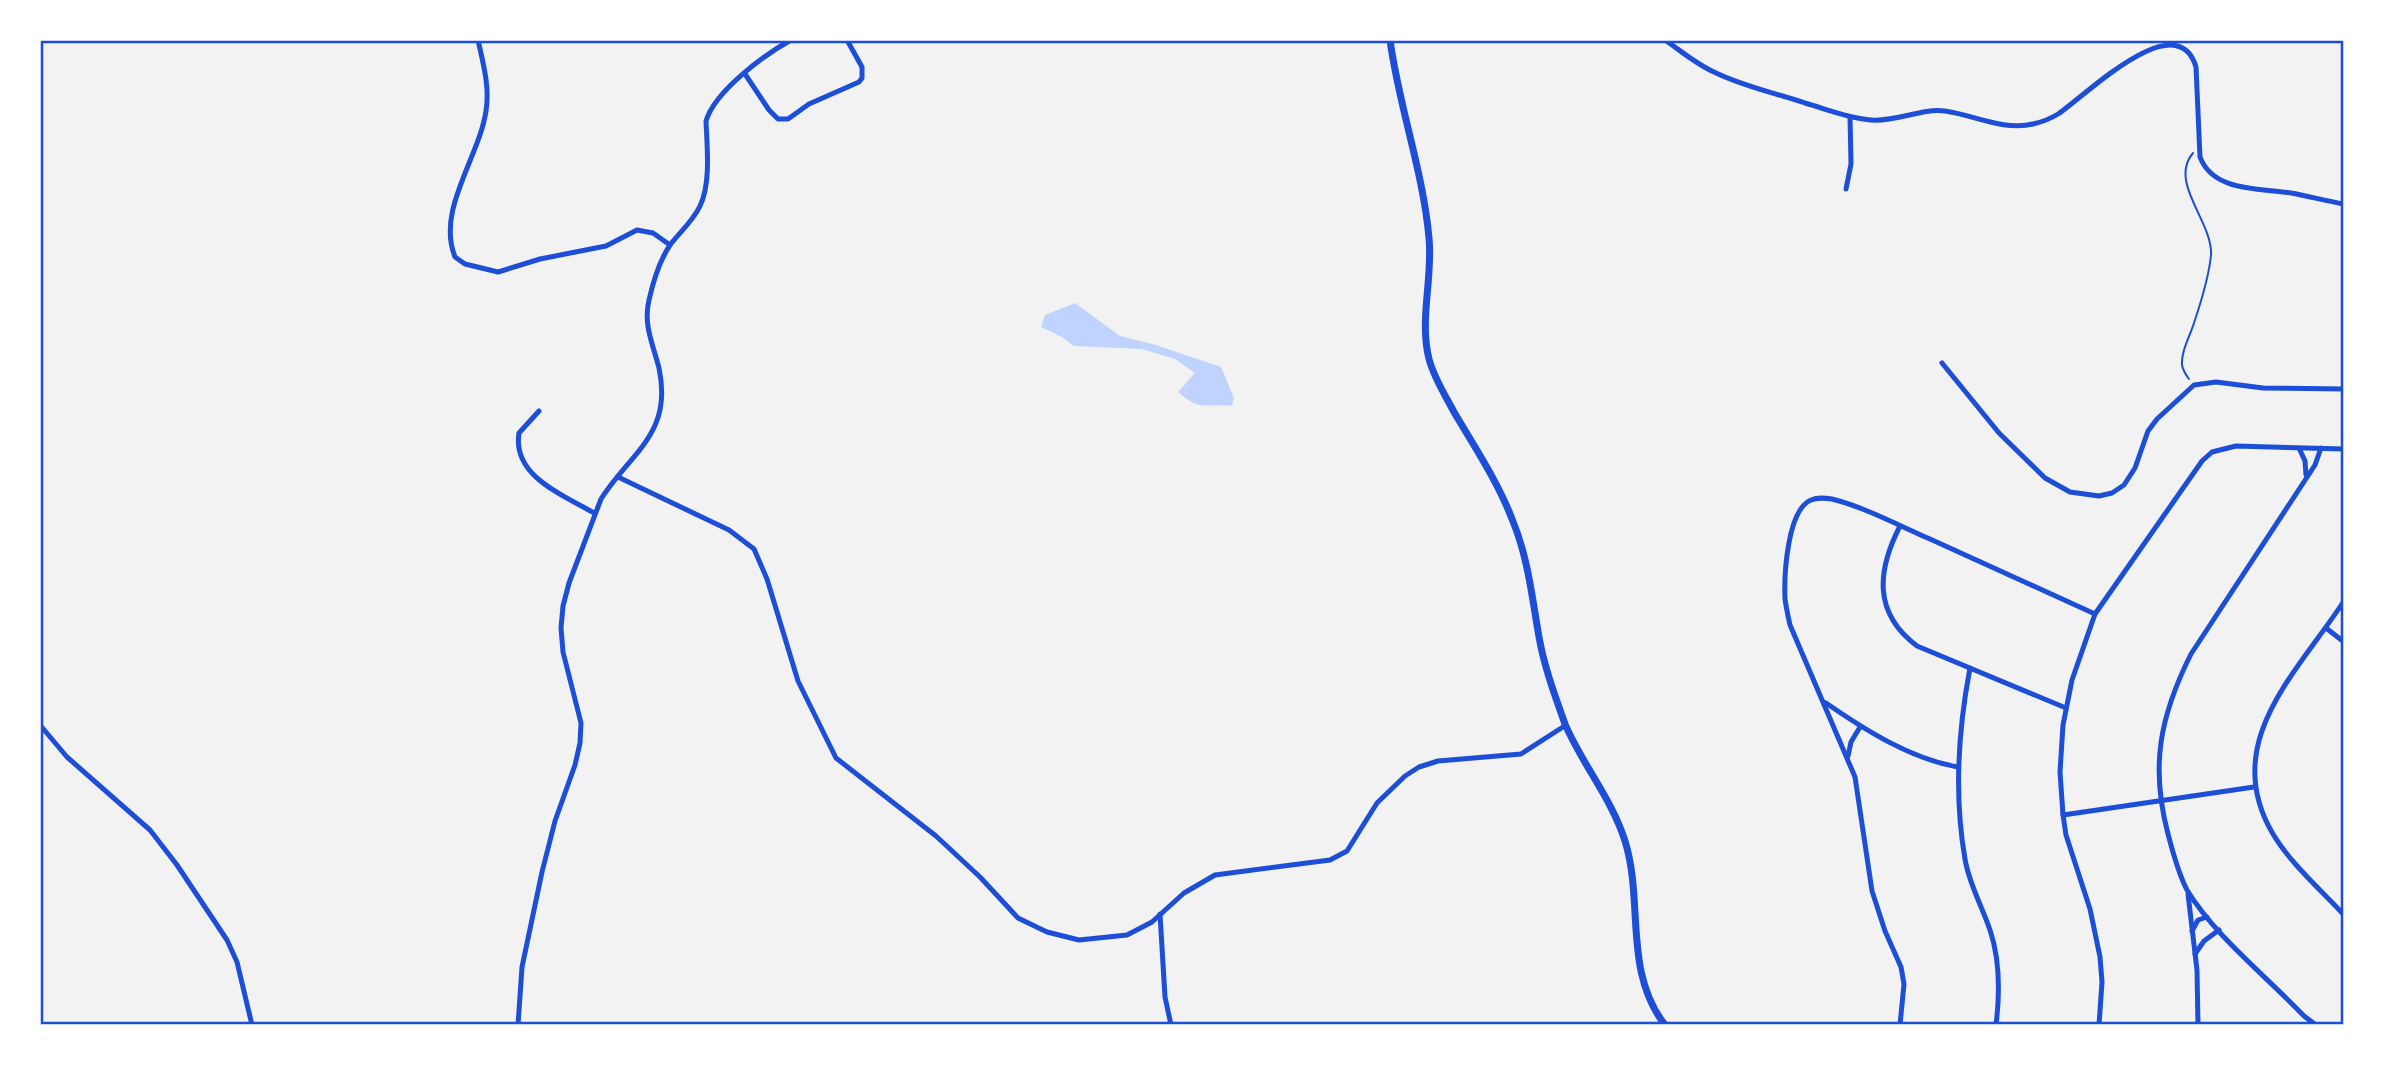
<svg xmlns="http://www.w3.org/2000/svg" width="2384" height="1065" viewBox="0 0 2384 1065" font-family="'Fira Sans Condensed',sans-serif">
<rect width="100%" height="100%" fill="#f2f2f2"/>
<path fill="#bfd3fe" d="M1075 303 1120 336 1156 345 1221 367 1234 398 1232 406C1205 403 1201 412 1178 392L1195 373 1175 359 1142 349 1074 346 1062 337 1041 327 1045 315Z"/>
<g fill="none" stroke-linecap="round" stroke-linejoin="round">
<path stroke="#1d4ed8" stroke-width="2" d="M2189 379C2186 375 2183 371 2182 365 2181 351 2190 336 2194 323 2201 302 2209 277 2211 255 2213 222 2168 182 2193 153"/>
<g stroke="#1d4ed8" stroke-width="5">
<path d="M478 40C483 63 490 87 486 111 479 158 436 210 455 257L465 264 498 272 540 259 606 246 637 230 653 233 670 245"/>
<path d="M1665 40C1681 51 1696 64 1714 72 1742 86 1775 93 1805 103 1826 109 1848 118 1871 120 1897 122 1921 108 1945 111 1974 115 2003 131 2033 124 2042 122 2050 119 2058 114 2083 98 2177 3 2196 67L2200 157C2213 192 2260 188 2291 193 2308 196 2326 201 2344 204"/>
<polyline points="745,74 769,110 778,119 788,119 809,104 859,82 862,78 862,67 847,40"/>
<polyline points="1846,189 1851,164 1850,117"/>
<polyline points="1942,363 1999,433 2045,478 2070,492 2099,496 2112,493 2124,485 2135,468 2148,431 2157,419 2194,385 2216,382 2263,388 2344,389"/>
<path d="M539 411 519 433C512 476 563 495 594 513"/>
<polyline points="2299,448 2305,461 2306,475"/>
<polyline points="618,477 729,530 754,549 767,579 798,681 836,758 936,836 980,877 1018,918 1047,932 1079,940 1127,935 1152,922 1184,893 1215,875 1330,860 1347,851 1377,803 1405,776 1419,767 1438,761 1521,754 1566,725"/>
<path d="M1900 526C1877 571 1873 613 1917 646L2066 708"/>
<path d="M2344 601C2297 673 2219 743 2273 834 2291 864 2320 889 2344 915"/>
<polyline points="2326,628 2344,642"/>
<path d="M1970 668C1958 731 1954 796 1965 859 1969 884 1982 906 1990 930 2000 960 2000 993 1996 1025"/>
<path d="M1826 703C1865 730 1911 759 1958 767"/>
<polyline points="40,725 67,757 150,830 177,865 227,940 237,962 252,1025"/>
<polyline points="1848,756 1851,742 1860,727"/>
<polyline points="2063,815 2254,787"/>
<polyline points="2188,894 2197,970 2198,1025"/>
<polyline points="1160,914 1165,997 1171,1025"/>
<polyline points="2192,931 2198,920 2207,917"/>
<polyline points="2195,954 2204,941 2219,930"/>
<path d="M518 1025 522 967 542 872 555 821 575 765 580 743 581 723 563 652 561 628 563 606 569 583 601 499C631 452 673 434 659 368 653 344 643 325 649 300 653 282 660 260 670 245 680 232 693 221 700 206 711 183 707 147 706 121 715 91 764 55 791 40"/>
<path d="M1900 1025 1904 984 1901 967 1885 931 1872 891 1855 777 1790 625C1788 616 1786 607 1785 599 1784 576 1787 510 1811 500 1818 497 1825 498 1832 499 1864 507 1900 526 1930 539 1985 564 2040 589 2095 614"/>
<polyline points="2099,1025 2102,982 2100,957 2090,909 2066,835 2063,815 2060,772 2063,725 2072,680 2095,614 2202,461 2212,452 2236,446 2344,449"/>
<path d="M2316 1025 2304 1016C2267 977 2214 935 2187 890 2178 873 2173 853 2168 834 2150 766 2160 716 2191 654L2315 465 2321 448"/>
</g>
<path stroke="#1d4ed8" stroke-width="7" d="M1390 40C1399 107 1423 171 1429 238 1433 278 1419 320 1429 359 1434 378 1445 395 1454 412 1474 446 1498 482 1512 519 1528 557 1532 597 1539 637 1544 666 1555 696 1565 724 1582 764 1612 799 1625 841 1644 902 1623 971 1665 1025"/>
</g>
<rect width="2384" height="1065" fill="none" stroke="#ffffff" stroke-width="84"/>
<rect x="42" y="42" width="2300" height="981" fill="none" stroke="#1d4ed8" stroke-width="2.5"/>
</svg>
